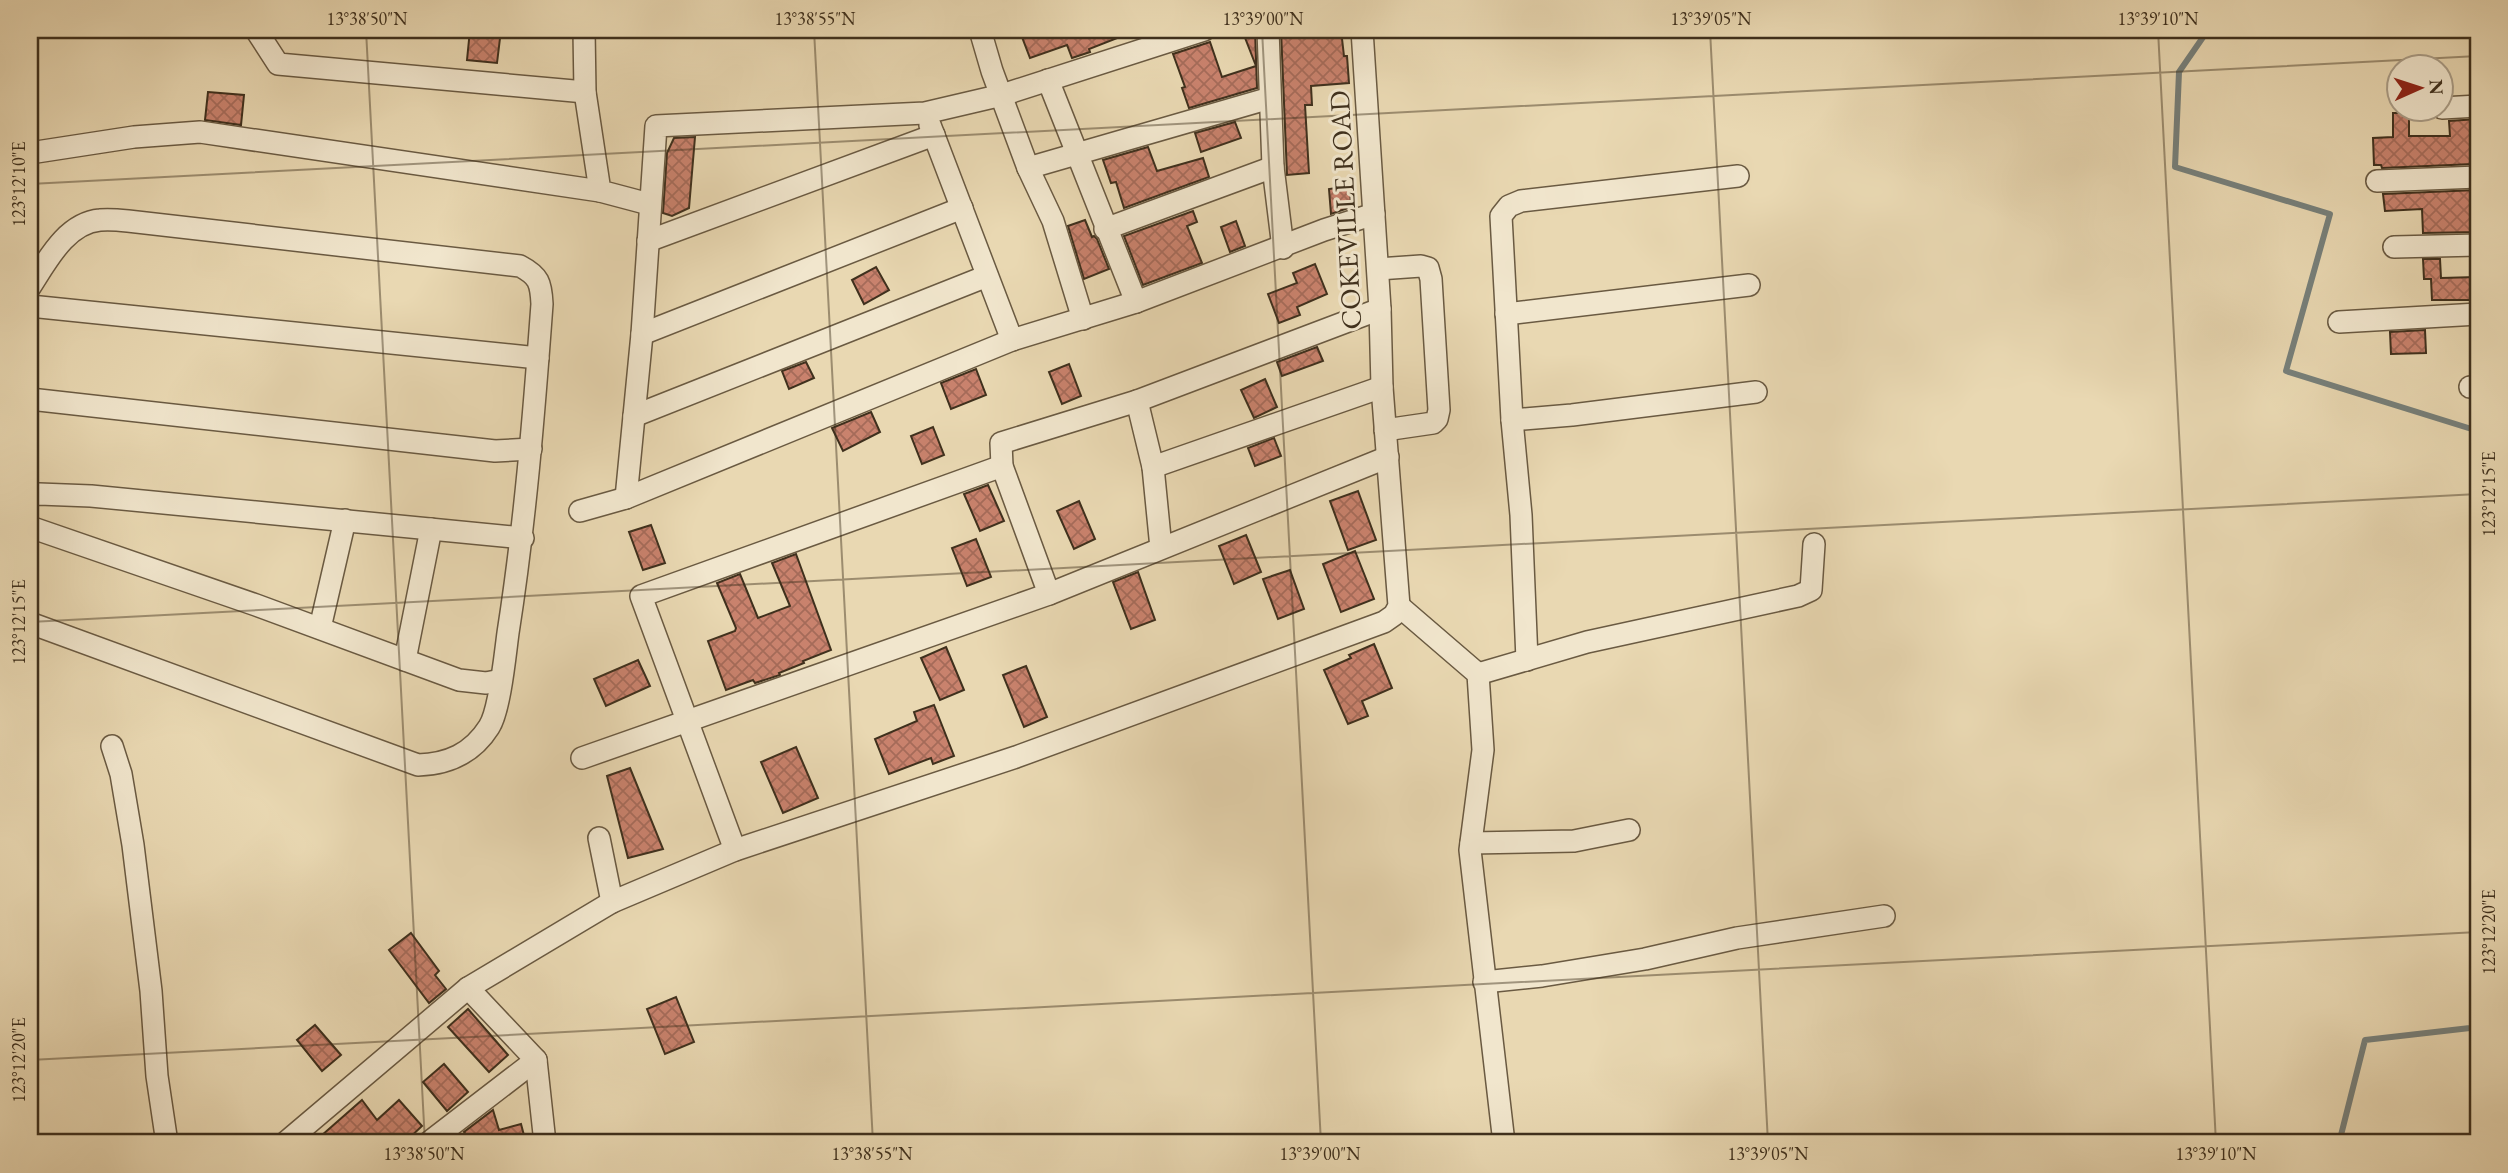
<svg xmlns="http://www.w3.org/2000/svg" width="2508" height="1173" viewBox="0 0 2508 1173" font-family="'EB Garamond',serif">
<defs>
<pattern id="building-cross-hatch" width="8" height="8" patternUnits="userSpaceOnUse" patternTransform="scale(1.75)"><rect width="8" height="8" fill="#c9826d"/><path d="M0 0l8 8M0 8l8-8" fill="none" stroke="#a56b59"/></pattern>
</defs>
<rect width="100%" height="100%" fill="#e9d8b2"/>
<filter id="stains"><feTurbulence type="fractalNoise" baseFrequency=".00286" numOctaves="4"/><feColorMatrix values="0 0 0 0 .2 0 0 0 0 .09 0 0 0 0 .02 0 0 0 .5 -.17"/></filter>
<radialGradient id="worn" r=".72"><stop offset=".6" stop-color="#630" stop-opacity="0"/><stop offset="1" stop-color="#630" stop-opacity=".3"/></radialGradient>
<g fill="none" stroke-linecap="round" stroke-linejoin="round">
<g stroke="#77807b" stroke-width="6">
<polyline points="2208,30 2179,72 2175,167 2330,214 2286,371 2478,431"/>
<polyline points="2339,1143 2365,1040 2470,1028 2478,1023"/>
</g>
</g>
<g fill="url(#building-cross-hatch)" stroke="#3f301d" stroke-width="2">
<polygon points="470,30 501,30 497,63 467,60"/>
<polygon points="1041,30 1135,30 1135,31 1089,49 1090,52 1072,58 1067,45 1030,58 1022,37"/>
<polygon points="1242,30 1255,30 1257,88 1189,108 1182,88 1185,87 1173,54 1210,42 1222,77 1256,66"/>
<polygon points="1281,30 1341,30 1344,56 1347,56 1349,83 1311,86 1312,105 1305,105 1309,173 1287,175"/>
<polygon points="208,92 244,95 241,125 205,120"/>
<polygon points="2393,113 2409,113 2409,136 2450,136 2449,121 2478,119 2478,135 2472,135 2473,164 2382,168 2381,165 2374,165 2373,138 2393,137"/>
<polygon points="1235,122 1241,138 1201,152 1195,133"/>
<polygon points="695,137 689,208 672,216 663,213 667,153 674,138"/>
<polygon points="1148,147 1157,171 1203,158 1209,177 1124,208 1116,182 1111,183 1103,160"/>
<polygon points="1350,186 1351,207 1331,214 1329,189"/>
<polygon points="2477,190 2478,232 2423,233 2422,209 2385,211 2383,194"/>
<polygon points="1193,211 1197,222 1187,226 1202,263 1143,285 1124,236"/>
<polygon points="1085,220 1092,237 1094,236 1097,239 1109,269 1084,279 1068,226"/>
<polygon points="1236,221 1245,246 1230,252 1221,227"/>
<polygon points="2423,259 2440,259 2441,278 2476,277 2477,300 2432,300 2431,279 2424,279"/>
<polygon points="1315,264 1327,294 1297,307 1300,315 1279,323 1268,294 1297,283 1293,273"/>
<polygon points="876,267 889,290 864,304 852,280"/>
<polygon points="2425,330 2426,353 2391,354 2390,332"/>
<polygon points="1317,347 1323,361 1282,376 1277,362"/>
<polygon points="806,362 814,378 789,389 782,371"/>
<polygon points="1069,364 1081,396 1062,404 1049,372"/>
<polygon points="976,369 986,395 951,409 941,383"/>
<polygon points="1265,379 1277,407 1254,418 1241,390"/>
<polygon points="871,412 880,432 843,451 832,428"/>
<polygon points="933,427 944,455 922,464 911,436"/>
<polygon points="1274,438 1281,456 1255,466 1248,448"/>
<polygon points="988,485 1004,521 980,531 964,494"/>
<polygon points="1358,491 1376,540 1348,550 1330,501"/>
<polygon points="1079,501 1095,539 1074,549 1057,511"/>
<polygon points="651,525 665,563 643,570 629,532"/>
<polygon points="1246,535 1261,572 1234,584 1219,546"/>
<polygon points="976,539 991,577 967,586 952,548"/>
<polygon points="1355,551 1374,599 1341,612 1323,564"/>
<polygon points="796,554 831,650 803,661 804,663 779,673 780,675 755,683 753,680 726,690 708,641 735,631 736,628 717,583 740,574 758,618 790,606 772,563"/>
<polygon points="1290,570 1304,609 1278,619 1263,579"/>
<polygon points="1138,572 1155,620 1131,629 1113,582"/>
<polygon points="1374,644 1392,688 1362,701 1368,716 1348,724 1324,670 1351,658 1349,655"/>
<polygon points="946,647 964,690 940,700 921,658"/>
<polygon points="638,660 650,686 606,706 594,679"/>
<polygon points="1026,666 1047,717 1024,727 1003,675"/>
<polygon points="934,705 954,756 933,764 931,758 889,774 875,739 917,721 914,712"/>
<polygon points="796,747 818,798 783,813 761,762"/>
<polygon points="630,768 663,849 628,858 607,776"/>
<polygon points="411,933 439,971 435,975 446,989 429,1003 389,950"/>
<polygon points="676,997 694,1042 665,1054 647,1009"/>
<polygon points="468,1009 508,1055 489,1072 448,1027"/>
<polygon points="315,1025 341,1055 322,1071 297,1040"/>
<polygon points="444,1064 468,1092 447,1111 423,1082"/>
<polygon points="362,1100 377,1120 399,1100 422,1126 404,1143 313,1143"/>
<polygon points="493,1110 499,1130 521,1124 526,1143 468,1143 469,1138 464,1132"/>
</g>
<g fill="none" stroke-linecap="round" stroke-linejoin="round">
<g stroke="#6a5a42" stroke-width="24">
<g id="minor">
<polyline points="256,30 278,64 585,92"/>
<polyline points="584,30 585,92 600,191 649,204"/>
<polyline points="980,30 992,71 1028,168 1053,221 1083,319"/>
<polyline points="1268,30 1273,167 1283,248"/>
<polyline points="1048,80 1136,302"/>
<polyline points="2442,108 2478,106"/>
<polyline points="930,125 1012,340"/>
<polyline points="30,153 134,137 200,132 600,191"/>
<polyline points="1028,168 1270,98"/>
<polyline points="2377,181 2478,177"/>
<polyline points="1105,229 1273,167"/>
<polyline points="648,241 934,135"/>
<polyline points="2394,247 2478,245"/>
<polyline points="1378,269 1421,266 1428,268 1431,279 1439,410 1437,419 1433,423 1385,430"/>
<path d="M30 287C47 261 66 223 100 220 109 219 119 220 128 221L520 266C539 276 541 283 542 304 534 414 525 524 508 633 505 655 500 710 489 727 472 754 448 764 418 765L30 623"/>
<polyline points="30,306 538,358"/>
<polyline points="1506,314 1749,285"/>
<polyline points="2339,322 2478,314"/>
<polyline points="642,334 962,208"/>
<polyline points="2470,387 2478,387"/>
<polyline points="30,399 495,451 531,449"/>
<polyline points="1137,401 1153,467 1161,548"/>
<polyline points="634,416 987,276"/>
<polyline points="1512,420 1572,415 1756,392"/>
<polyline points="1153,467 1382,387"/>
<polyline points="30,495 39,494 91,496 523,538"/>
<polyline points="626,498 642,334 656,126 925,113 1002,95 1204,30"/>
<polyline points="580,511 626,498 1012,340 1136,302 1324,230 1374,214"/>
<polyline points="30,527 256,605 459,680 486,683 501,680"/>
<polyline points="1049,594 1002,466 1001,443 1137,401 1380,309"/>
<polyline points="1399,606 1478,674 1483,750 1470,850 1504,1143"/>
<polyline points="320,628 345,520"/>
<polyline points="405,660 431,529"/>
<polyline points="1527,660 1521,515 1512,420 1501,216 1509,206 1521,201 1738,176"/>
<polyline points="1478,674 1587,642 1798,596 1811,590 1814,544"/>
<polyline points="112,746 121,774 133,845 151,991 157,1076 167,1143"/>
<polyline points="582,758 1049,594 1388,457"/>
<polyline points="599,838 612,902"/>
<polyline points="1471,843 1574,841 1629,830"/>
<polyline points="735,850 641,596 1002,466"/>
<polyline points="1484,982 1542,976 1645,959 1737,938 1884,916"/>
<polyline points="468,988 536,1060 545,1143"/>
<polyline points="285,1143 468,988 612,902 735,850 1016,757 1384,622 1394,615 1399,606 1382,387 1380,309 1362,30"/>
<polyline points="428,1143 536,1060"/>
</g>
</g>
<use href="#minor" stroke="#f1e6cd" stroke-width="21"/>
</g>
<path fill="none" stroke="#3f301d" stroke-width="2" stroke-opacity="0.45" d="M366 30 425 1143M814 30 873 1143M1262 30 1321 1143M1710 30 1768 1143M2158 30 2216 1143M30 184 2478 56M30 622 2478 494M30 1060 2478 932"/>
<g text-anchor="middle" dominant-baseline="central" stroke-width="6" stroke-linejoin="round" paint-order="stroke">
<g font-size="28" fill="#3f301d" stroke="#f1e6cd">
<text transform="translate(1345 210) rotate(-93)">COKEVILLE ROAD</text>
</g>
</g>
<rect width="2508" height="1173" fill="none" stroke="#e9d8b2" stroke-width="77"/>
<g transform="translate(2420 88) rotate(87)"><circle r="33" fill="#f1e6cd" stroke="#aa9d87" stroke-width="2"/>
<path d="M0-5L12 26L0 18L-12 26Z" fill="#8f2418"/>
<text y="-10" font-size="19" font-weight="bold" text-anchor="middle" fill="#3f301d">N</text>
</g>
<rect x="38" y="38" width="2432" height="1096" fill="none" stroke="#3f301d" stroke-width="2.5"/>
<g font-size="18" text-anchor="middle" fill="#3f301d">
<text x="367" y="25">13°38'50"N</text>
<text x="815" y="25">13°38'55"N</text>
<text x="1263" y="25">13°39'00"N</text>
<text x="1711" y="25">13°39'05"N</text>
<text x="2158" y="25">13°39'10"N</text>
<text transform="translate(19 184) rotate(-90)" y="6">123°12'10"E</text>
<text transform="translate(2489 494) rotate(-90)" y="6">123°12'15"E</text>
<text transform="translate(19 622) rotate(-90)" y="6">123°12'15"E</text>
<text transform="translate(2489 932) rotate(-90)" y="6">123°12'20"E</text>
<text transform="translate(19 1060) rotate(-90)" y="6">123°12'20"E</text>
<text x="424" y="1160">13°38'50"N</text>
<text x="872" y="1160">13°38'55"N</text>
<text x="1320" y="1160">13°39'00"N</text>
<text x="1768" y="1160">13°39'05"N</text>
<text x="2216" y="1160">13°39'10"N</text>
</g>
<rect width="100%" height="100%" filter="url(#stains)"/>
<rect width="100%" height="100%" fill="url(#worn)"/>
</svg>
